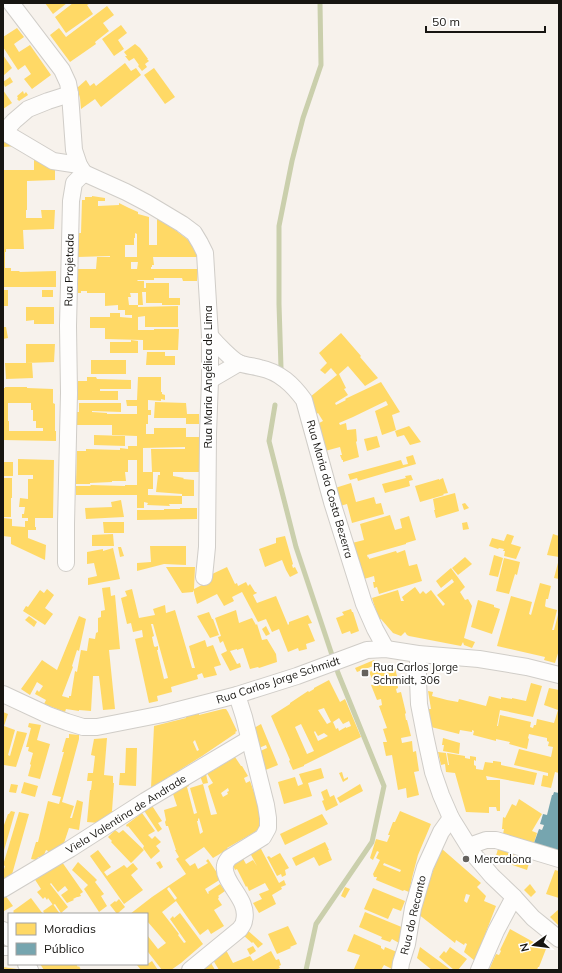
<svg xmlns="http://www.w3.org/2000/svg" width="562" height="973" viewBox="0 0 562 973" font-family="Mulish,sans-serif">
<rect width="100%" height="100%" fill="#f7f2ec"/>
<g fill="#ffd966" fill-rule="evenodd">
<polygon points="45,3 67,3 53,14"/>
<polygon points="73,3 91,3 87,5 93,14 66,33 55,17"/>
<polygon points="107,6 114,15 103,23 109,31 95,42 96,44 70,62 50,35 59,28 66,37"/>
<polygon points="121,25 127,33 118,40 124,49 114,56 102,39"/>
<polygon points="17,28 24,37 14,44 19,52 30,45 51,75 32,89 24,79 31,74 25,65 18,70 3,47 3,37"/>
<polygon points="135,44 140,48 148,59 147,59 149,61 145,64 147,67 142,71 138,66 139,65 134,58 129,61 125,56 127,56 124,52"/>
<polygon points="3,55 12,68 3,76"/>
<polygon points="125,63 131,71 136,68 141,75 101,107 95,99 81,109 80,98 77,88 86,80 90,86 94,83 96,86"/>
<polygon points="154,68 175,97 165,104 144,75"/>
<polygon points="10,77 13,82 5,87 3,82"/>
<polygon points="3,90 12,103 3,109"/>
<polygon points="23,91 24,94 26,92 28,95 19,101 17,99 18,98 17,96"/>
<polygon points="3,141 11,141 16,146 3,147"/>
<polygon points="34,151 55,164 55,180 27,181 27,210 26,210 26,218 42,218 41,210 55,210 54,229 23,230 24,249 6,249 6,252 5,252 5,268 11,268 11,271 20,271 19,272 56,271 56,287 3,287 3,170 34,170"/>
<path d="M92 196 105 198V201H98V206L119 205V203L129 208 138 212V214L149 217V245H157V218L162 220 191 242 195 248 197 257H153L154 265H152V267H151V269H198L197 281H183L182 278H154V280H138L137 281H144V288H146V283H169V298H180V305H162V303H146V292H142L143 305H138V293H130L131 297H128L129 305H138V307L178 306V327H145V316L138 317V330H154V329H179L178 350H143V340L105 339V328H90V317H110V313H120V317L132 318V315H125V310H118V305L105 306V293H87V291H81V293H78V269H96L97 257H110V256L78 257 79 233H81L82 200H85V197H92ZM135 233 137 234V257H125V245H134V238H135ZM131 262H138L137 269H131Z"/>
<rect x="3" y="290" width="5" height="16"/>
<rect x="42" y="290" width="11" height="7"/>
<polygon points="26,307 54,307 54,324 34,324 34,320 26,321"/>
<polygon points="3,327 6,327 8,338 3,339"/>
<polygon points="341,333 361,356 360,357 378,378 365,386 348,366 339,374 346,388 344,389 348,395 335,403 336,405 346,400 345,399 381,382 400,412 392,415 396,430 382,435 375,411 388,405 386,401 353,417 339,423 340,425 346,423 347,430 356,429 357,441 356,442 359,457 343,462 343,460 342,460 340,455 342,455 340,447 325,451 317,424 323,421 318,413 315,415 310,397 337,375 331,368 325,374 320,370 327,363 319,353"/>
<polygon points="131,340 138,341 138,353 110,353 110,342 131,342"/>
<polygon points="26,344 55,344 54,362 26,363"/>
<polygon points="147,352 165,352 165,356 175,356 175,365 146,365"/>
<rect x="91" y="360" width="35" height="14"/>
<polygon points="5,363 32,363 33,378 6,379"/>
<polygon points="87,377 96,377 97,379 131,380 131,389 100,389 100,391 118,391 118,400 77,400 78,381 87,381"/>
<polygon points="138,377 161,377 161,392 162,392 162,394 165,395 165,400 161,399 161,401 148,400 148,410 151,410 151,415 148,415 148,424 146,424 146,434 154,434 154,428 186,428 186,437 200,437 199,472 173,472 173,476 184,478 183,479 194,480 194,496 182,496 182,494 156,492 158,475 160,475 160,472 152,472 151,449 185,449 185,447 143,448 143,472 153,472 153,489 148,489 148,495 182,496 182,504 169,504 170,506 147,505 148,503 144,502 144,508 137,508 137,495 76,495 76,486 90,486 91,485 125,486 125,485 137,485 137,460 128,460 128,472 125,472 126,481 112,481 112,482 90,483 90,484 76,484 77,451 86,451 86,449 120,450 120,448 128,449 128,446 137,446 137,436 112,435 112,425 77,425 76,412 79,412 79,403 121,403 121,412 92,411 92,412 107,413 107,414 137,414 137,406 127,406 126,400 137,400"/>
<path d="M5 387H27V388L53 389V403L55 404V431H56V441L3 440V388H5ZM8 403H31V410H33V421H36V428H43V431H9V421H8Z"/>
<polygon points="155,402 186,403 187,414 199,414 199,424 186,424 186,418 154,418"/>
<polygon points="409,426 410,427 421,442 410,445 404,435 397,437 395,431"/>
<polygon points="94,435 125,436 125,446 94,445"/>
<polygon points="377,436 380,447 367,451 364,439"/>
<polygon points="413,455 416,464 358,481 357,478 350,480 348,474 349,474 401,460 403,465 408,464 406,457"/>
<polygon points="18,459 54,460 53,518 35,518 35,527 36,527 36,530 28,530 28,538 46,545 45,560 11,544 11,537 3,536 3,518 12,519 12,526 25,527 25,521 28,521 28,518 22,518 22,514 24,514 25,507 19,507 20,498 28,499 28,479 33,479 33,475 18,475"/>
<rect x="3" y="462" width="10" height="14"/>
<polygon points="411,475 413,480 409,481 410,486 385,493 382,484 406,478 405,476"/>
<polygon points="3,478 12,478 12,498 11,498 11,517 3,517"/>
<polygon points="443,478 448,493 443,494 444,495 420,502 415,486 439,479 439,480"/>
<polygon points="351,483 356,502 374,497 376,504 381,503 384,514 352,523 347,504 340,506 335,488"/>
<polygon points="455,493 459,511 436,518 434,510 435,510 433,499"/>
<polygon points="121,500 124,517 86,519 85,508 112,507 111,502"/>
<polygon points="465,503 469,508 464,510 462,504"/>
<polygon points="180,508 197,508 197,519 137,520 137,510 164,510 164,509 180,509"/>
<polygon points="390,515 395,530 402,528 400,519 409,516 416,540 406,543 406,544 367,555 368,558 369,557 369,559 396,551 397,553 405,550 409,566 417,564 422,581 379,594 377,587 374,588 373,582 375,582 374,576 364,579 352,543 364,540 360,524"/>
<polygon points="103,522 124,522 124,533 104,533"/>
<polygon points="467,522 469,529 463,530 462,523"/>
<polygon points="113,534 114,546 92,546 92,535"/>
<polygon points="507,534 514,536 511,544 521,547 516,559 504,556 505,551 503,551 504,549 499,548 498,549 489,546 492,538 504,541"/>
<polygon points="553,534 559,536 559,557 547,555"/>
<polygon points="285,536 293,564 292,565 293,568 295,567 298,573 290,577 286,570 282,560 265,567 259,549 276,543 276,538"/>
<polygon points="150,546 186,546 186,565 164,564 137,571 137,563 151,562"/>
<polygon points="118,547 121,547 124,556 120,557"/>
<polygon points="113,548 120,579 88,585 88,578 97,576 94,563 87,564 87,552 103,549 103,551"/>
<polygon points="494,555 503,558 498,577 489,575"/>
<polygon points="465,557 472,564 458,575 452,568"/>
<polygon points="504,558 520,562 517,575 515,574 509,594 496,591"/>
<polygon points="559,559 559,579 554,578"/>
<polygon points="166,567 195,567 194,589 212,580 210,575 227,567 235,584 237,583 238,586 246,582 248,586 250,584 255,592 256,592 257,593 253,595 257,603 276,596 288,625 289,624 289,622 308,615 312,623 308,624 315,641 306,644 307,649 299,651 298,648 288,652 279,629 272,632 266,619 258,622 242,592 232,597 234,601 224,606 217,594 197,604 194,593 194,590 193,592 182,593"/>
<polygon points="451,568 465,587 460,592 465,600 468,599 472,606 464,638 475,642 472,648 464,645 463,642 461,646 409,636 407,635 405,632 401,636 393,633 381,619 379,620 372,598 398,590 401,601 404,601 402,597 415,587 420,594 423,591 426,594 431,590 443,606 445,604 437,595 454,582 452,579 441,588 436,581"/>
<polygon points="540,583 551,586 548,599 546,599 545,606 546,607 557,610 552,630 554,630 559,611 559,650 555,663 544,660 545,657 497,646 511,596 532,602 529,614 531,615"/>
<polygon points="110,587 111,596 115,595 120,649 109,650 115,709 103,710 99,676 93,676 91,711 79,710 79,711 66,709 65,712 44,704 46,700 35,694 37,690 39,692 43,686 37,682 30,695 21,689 42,660 57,670 79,616 86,619 79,651 77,650 72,666 73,667 62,696 69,698 69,696 71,696 75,671 77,672 81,650 87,651 89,638 95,639 96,633 98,632 98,618 101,617 101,611 105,610 102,588"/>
<polygon points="47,589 54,595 45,608 53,614 45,625 23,611 26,606 28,607 40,590 44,593"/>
<path d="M132 589 139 618 155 615 153 609 165 605 166 613 175 610 192 668H195L189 646 205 640 207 647 213 645 221 665 214 667 217 675 204 678 202 673 197 675 198 679 171 687 172 692 157 696 158 701 149 703 135 639 143 637 142 630 133 632 131 623 127 624 121 598 127 596 125 591ZM151 624H153L168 678 164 679 157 650H158V646L155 647 154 646 152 637 154 636Z"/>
<polygon points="478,600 494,605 494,607 500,609 492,634 471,627"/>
<polygon points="351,609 352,612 353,612 359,631 351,634 350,631 342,634 336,618 344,615 342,612"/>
<polygon points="236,610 239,623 252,618 256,625 257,624 262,640 267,639 276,654 277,662 259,668 258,667 250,669 243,648 237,650 237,649 230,651 237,664 240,663 241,667 230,671 221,654 227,651 223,641 220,643 218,637 221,636 215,618"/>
<polygon points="209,612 212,619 213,619 219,635 210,638 197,616"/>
<polygon points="29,616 37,622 34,627 25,620"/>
<polygon points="266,626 270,634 266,636 262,629"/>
<polygon points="374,660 376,665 357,672 355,668"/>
<polygon points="393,664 394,669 395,668 398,680 393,682 394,683 397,682 398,688 396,689 397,693 401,692 406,713 405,714 406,720 407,720 411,736 401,738 402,743 412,741 413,752 416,751 419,771 414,772 419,795 407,798 406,788 398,790 392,755 386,756 383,742 387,742 383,729 387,728 379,706 382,705 381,699 377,700 371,685 376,684 375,681 373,681 369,672"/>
<path d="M329 680 340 702 345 699 361 737 304 765V766L293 770 289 761 290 760 271 716 290 704V703L308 691 309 692 314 689V688ZM324 708 331 722 327 724 318 710ZM339 718 343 724 349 721 351 726 346 728V727L339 731 338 728 336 729 333 722ZM301 724 314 751 307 754 295 727ZM315 731 318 736 324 733 328 736 318 741 314 732Z"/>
<polygon points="531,683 542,686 533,717 500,710 497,726 498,726 500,715 531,722 530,727 533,728 534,725 536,725 537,719 554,723 558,710 544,705 549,688 559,690 559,773 555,772 551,788 541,786 543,775 548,776 548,773 514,765 519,749 551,757 553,747 548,746 549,742 547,741 547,738 529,734 528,738 529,739 527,749 509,744 510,742 496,739 496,741 473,735 474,731 472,730 472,732 460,730 459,734 431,727 428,709 431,709 428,691 433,692 432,696 447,700 458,702 459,699 486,706 489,696 501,699 501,697 512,699 512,698 526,701"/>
<path d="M223 709H226L228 712 237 731 235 732 236 733 202 756 151 788 154 726 186 718V716L199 713V715ZM195 740 199 750 197 751 193 742Z"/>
<polygon points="3,712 8,714 4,726 15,730 8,755 10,756 17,731 27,733 16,767 4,765 4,766 3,765"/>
<polygon points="29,723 41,725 37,740 50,744 40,779 28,776 31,765 30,764 33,753 28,751 29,747 26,747 31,728 28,727"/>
<polygon points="261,724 278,765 263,771 258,752 267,748 266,745 259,748 252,729"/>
<polygon points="69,734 79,735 79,739 62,802 74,806 70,818 72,818 77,800 83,802 79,830 69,828 63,846 46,858 48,851 46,850 44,855 42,857 38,857 37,860 31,859 36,842 38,842 48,801 59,804 61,797 52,795 64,752 62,752 66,738 69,738"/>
<polygon points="107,738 104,775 113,776 113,783 114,783 112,811 114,811 115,813 99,823 87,822 90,790 91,790 92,781 87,781 88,773 93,773 95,756 91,755 94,739"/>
<polygon points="443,738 460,743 459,754 443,751 444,745 442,745"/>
<polygon points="126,748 137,748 136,786 119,785 120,773 125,773"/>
<polygon points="438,752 446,753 448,765 449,765 447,753 465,756 465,758 470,759 470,756 476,757 476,761 474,760 474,765 476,766 476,769 483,770 485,762 493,763 493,761 494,761 501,762 501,765 537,773 534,785 486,776 487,780 500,780 500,811 497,811 496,807 489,807 489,813 466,812 455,773 446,772 445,764 441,765"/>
<path d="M235 757 241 766H242L248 776 244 778 246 783 250 781 259 806 262 825 255 832 227 848 228 849 213 858 204 847 185 860 190 866 195 863 198 869 208 863 206 861 208 859 221 879 205 889 208 894 209 893 208 892 220 884 225 891 218 896 219 897 218 899 222 905 214 910 224 926 211 934 208 929 200 935 176 901 162 912 179 934 178 935 184 943 186 942 170 919 173 916 174 918 180 913 203 944 181 963 171 970H162L148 952 147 954V935L158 949 166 943 147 921V914H130L152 897 186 874 176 859 179 857 175 850H176L168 826H166L165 822 166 820 164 810 177 806 171 788 187 779 189 786 187 787 194 814 197 813 190 788 203 784 211 815 217 814 208 786 213 783 205 770 208 765 212 771ZM228 788 229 791 227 792 228 794 223 797 221 793ZM199 818 203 832 200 834 197 821H198V819ZM169 887 177 898 175 900 167 889Z"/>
<polygon points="321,768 324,778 308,783 312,796 284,804 278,782 295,777 298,786 303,784 299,774"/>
<polygon points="342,772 344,779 348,777 348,779 343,782 339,773"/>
<polygon points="206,774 208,783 203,784 200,776"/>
<polygon points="24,782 38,786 35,797 21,793"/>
<polygon points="11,784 18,785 16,793 9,792"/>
<polygon points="360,784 363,791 340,803 337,798"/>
<polygon points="327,789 330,797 334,795 338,805 326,811 322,801 324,800 321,792"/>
<polygon points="519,799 542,814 532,831 537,833 534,843 503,834 504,829 502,829 503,817 505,818 512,804 516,806"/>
<polygon points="151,804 162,821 158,823 162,829 158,832 143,809"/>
<polygon points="11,811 15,812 3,854 3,825 4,825 8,814 9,814"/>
<path d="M400 811 431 824 418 855 413 874 409 892 404 890 403 891 376 880 377 877H374L373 874 380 860 376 858 379 852 377 851 373 860 370 858 376 839 387 842 390 835H388L393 822H395ZM384 863 401 870 400 872 383 865Z"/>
<polygon points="19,812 29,814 11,878 3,879 3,873 5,866 3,865"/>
<polygon points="142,813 155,831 148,835 152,839 155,836 161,842 156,846 160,851 151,859 143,848 144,846 128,826 127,827 126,825"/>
<polygon points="322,814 328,824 285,845 280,834"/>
<polygon points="115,830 119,833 123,830 144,850 131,863 111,842 112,841 108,837"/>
<polygon points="325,842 329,850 328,850 332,860 319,866 314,857 296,866 292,858"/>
<polygon points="260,847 279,883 284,880 286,885 281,887 282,889 272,895 276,904 259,913 253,903 262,899 259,894 269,890 265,883 249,891 247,886 246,887 237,869 235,870 232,863 241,855 246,864 253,860 257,866 250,853"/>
<path d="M442 849 481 883 477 887 486 896 484 901 496 906 475 961 464 952 467 944 465 943 464 945 456 940 455 943 418 914 422 901 439 854H440ZM466 894 470 895 467 903 464 901Z"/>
<polygon points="498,849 530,860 527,870 495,859"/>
<polygon points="98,850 111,867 104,872 107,876 124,865 127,868 133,863 138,869 131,875 143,890 124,904 90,856"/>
<polygon points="280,853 289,868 285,870 286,875 282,877 281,874 277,876 267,857 269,856 271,858"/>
<polygon points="160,861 163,867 160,869 156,863"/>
<polygon points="62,862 83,892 80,894 81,896 78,897 77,897 73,899 74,900 67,903 61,895 68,890 65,886 58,892 51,883 50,884 68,907 61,913 55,904 53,905 48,898 47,900 45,897 43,899 37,892 41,889 34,878"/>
<polygon points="78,862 93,876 97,880 95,882 104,894 101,896 107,906 99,912 84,889 88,885 72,870"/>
<polygon points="555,870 559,871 559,898 546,894"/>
<polygon points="530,884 536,892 531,897 524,890"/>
<polygon points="345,887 350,889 345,898 341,896"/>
<polygon points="373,888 405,901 401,911 393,908 388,919 364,909"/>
<polygon points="5,895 13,906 4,911 3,896"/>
<polygon points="31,898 43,914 12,914 14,912 13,911"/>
<polygon points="119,899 125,907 117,914 110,905 115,901 116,902"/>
<polygon points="53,904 60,914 45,914 43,911"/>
<polygon points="559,909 559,926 550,917"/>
<polygon points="365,912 404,928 399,943 392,939 390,942 381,939 382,937 359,927"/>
<polygon points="288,926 297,944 290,947 291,948 277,954 268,934"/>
<polygon points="246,929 263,944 258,948 253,942 252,943 243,935"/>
<polygon points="510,929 546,949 539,967 538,967 537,970 489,970 496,954 499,955 501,951 500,950"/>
<polygon points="354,934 381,946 381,948 384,950 385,947 397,952 392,969 384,965 381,970 357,970 354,969 360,955 347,951"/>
<polygon points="253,946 256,951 250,955 247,949"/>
<polygon points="420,947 439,961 451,970 432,970 417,958"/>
<polygon points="450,947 467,959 458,970 454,970 439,957 444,951 446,953"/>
<polygon points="226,950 233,963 250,956 253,961 271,951 276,960 279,959 281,965 279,966 280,968 276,970 219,970 213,960"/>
<polygon points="152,961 158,970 141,970 137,965 138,964 145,964 146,965"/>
<polygon points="211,963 215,970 203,970"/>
<polygon points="40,964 53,964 54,965 56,964 76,964 78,967 79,966 81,970 44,970"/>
<polygon points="3,967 17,969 16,970 3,970"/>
</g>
<polygon fill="#76a5af" points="554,792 559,793 559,853 534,843 539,829 542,830 544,825 540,824 543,814 547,815 552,795 553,795"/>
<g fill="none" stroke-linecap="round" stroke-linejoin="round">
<g stroke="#cacfac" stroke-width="5">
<polyline points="281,368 279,304 279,226 292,161 303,118 321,65 320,3"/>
<polyline points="275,405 269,441 296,547 338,673 384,786 372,842 316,924 306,970"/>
</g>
<g stroke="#d0cdc8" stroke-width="10">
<polyline id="service" points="3,951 9,951"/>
</g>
<g stroke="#d0cdc8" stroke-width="18">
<g id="minor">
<polyline points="11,3 62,70 68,83 70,94 74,150 79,165 84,173 74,183 71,201 68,326 69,393 66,524 66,563"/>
<polyline points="4,132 53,161 79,165"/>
<polyline points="3,133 14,121 28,109 48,101 70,94"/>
<polyline points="84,173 126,192 147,203 182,224 194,233 200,243 205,253 210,336 210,380 208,434 207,547 204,577"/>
<path d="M210 336C216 343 232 360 239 363 246 366 254 366 260 368 280 372 293 385 304 400L332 502 364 604 375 629 386 649"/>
<polyline points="210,380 239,363"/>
<polyline points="418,654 418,680 419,704 425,735 433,772 441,795 451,818 474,855 492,876 514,897 533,918 559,939"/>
<polyline points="3,694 48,715 67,722 83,727 97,727 163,714 237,695 297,676 367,650 386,649 418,654 479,659 527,667 559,675"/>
<polyline points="469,846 486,840 496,840 559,859"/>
<polyline points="3,889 70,849 145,801 249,739"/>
<polyline points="3,930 9,938"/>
<polyline points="26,964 30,970"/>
<path d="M190 970 240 929C241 927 244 924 244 921 250 899 222 883 225 866 225 863 227 861 229 858L263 837 268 828V818L266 805 244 717 237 695"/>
<polyline points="400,970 401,963 407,944 413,908 425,867 441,832 451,818"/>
<polyline points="479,970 496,931 514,897"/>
</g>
</g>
<use href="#service" stroke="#fefdfc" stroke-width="8"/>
<use href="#minor" stroke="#fefdfc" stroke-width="16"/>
</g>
<g fill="#65625e" stroke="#fff" stroke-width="1.5">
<rect x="361" y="669" width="8" height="8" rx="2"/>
<circle cx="466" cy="859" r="4"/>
</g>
<g text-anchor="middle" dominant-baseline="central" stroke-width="4" stroke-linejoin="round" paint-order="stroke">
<g font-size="11" fill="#171511" stroke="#fff">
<text transform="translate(69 270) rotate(-89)">Rua Projetada</text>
<text transform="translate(208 377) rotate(-90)">Rua Maria Angélica de Lima</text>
<text transform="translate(330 489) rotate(74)">Rua Maria da Costa Bezerra</text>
<text transform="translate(278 680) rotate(-18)">Rua Carlos Jorge Schmidt</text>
<text transform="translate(126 814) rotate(-32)">Viela Valentina de Andrade</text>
<text transform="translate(413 915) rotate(-77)">Rua do Recanto</text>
</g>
<g font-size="11" fill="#171511" stroke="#fff" text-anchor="start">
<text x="373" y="667">Rua Carlos Jorge<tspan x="373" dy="13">Schmidt, 306</tspan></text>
<text x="474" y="859">Mercadona</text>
</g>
</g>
<rect width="562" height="973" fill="none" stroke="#171511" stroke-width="8"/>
<rect x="8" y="913" width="140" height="52" fill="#ffffff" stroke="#a2a1a0"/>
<rect x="16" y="923" width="20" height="12" fill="#ffd966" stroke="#a2a1a0"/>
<text x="44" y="933" font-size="12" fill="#171511">Moradias</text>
<rect x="16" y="943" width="20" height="12" fill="#76a5af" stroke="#a2a1a0"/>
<text x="44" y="953" font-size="12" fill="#171511">Público</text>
<g transform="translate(534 945) rotate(256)" stroke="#ffffff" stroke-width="3" paint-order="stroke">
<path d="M0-3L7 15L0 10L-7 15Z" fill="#171511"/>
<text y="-6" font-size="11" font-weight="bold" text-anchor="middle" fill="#171511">N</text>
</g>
<path d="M426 26v6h119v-6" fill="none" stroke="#171511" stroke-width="2"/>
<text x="432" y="26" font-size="12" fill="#171511" stroke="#ffffff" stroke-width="3" paint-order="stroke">50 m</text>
</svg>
